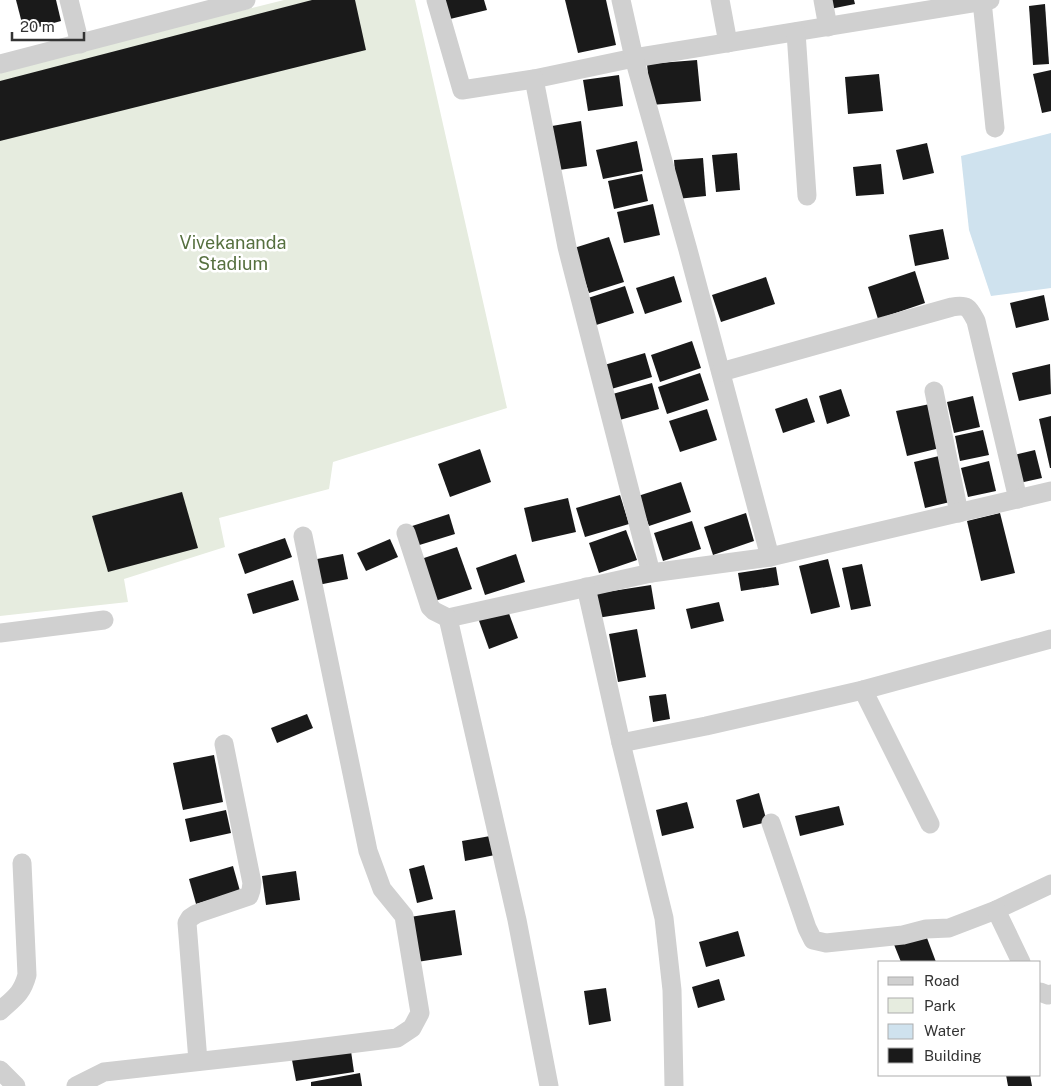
<svg xmlns="http://www.w3.org/2000/svg" width="1051" height="1086" viewBox="0 0 1051 1086" font-family="'Public Sans',sans-serif">
<rect width="100%" height="100%" fill="#fff"/>
<polygon fill="#e6ecdf" points="284,0 415,0 507,408 333,462 329,489 219,518 225,547 124,579 128,602 0,616 0,70"/>
<polygon fill="#cfe2ee" points="1051,133 1051,288 991,296 969,230 961,156"/>
<g fill="#1a1a1a">
<polygon points="16,0 56,0 61,21 24,31"/>
<polygon points="312,0 355,0 366,50 0,141 0,81"/>
<polygon points="441,0 484,0 487,10 446,20"/>
<polygon points="565,0 606,0 616,45 578,53"/>
<polygon points="828,0 854,0 855,4 830,9"/>
<polygon points="1045,4 1049,64 1033,65 1029,6"/>
<polygon points="697,60 701,101 651,105 647,64"/>
<polygon points="1051,70 1051,111 1042,113 1033,74"/>
<polygon points="879,74 883,111 848,114 845,77"/>
<polygon points="619,75 623,106 588,111 583,80"/>
<polygon points="581,121 587,166 559,170 552,126"/>
<polygon points="637,141 643,171 603,179 596,150"/>
<polygon points="927,143 934,173 903,180 896,150"/>
<polygon points="737,153 740,190 716,192 712,155"/>
<polygon points="703,158 706,196 677,199 674,160"/>
<polygon points="881,164 884,194 856,196 853,167"/>
<polygon points="642,174 648,201 614,209 608,181"/>
<polygon points="653,204 660,235 624,243 617,212"/>
<polygon points="943,229 949,259 915,266 909,235"/>
<polygon points="609,237 624,282 589,293 574,248"/>
<polygon points="915,271 925,303 878,319 868,287"/>
<polygon points="674,276 682,302 645,314 636,288"/>
<polygon points="766,277 775,304 721,322 712,295"/>
<polygon points="625,286 634,313 593,326 585,299"/>
<polygon points="1044,295 1049,320 1016,328 1010,303"/>
<polygon points="692,341 701,368 660,382 651,355"/>
<polygon points="645,353 652,377 608,390 601,366"/>
<polygon points="1050,364 1051,394 1019,401 1012,373"/>
<polygon points="700,373 709,400 667,414 658,387"/>
<polygon points="652,383 659,409 616,421 609,395"/>
<polygon points="841,389 850,416 827,424 819,396"/>
<polygon points="973,396 980,427 954,433 947,402"/>
<polygon points="807,398 815,422 783,433 775,409"/>
<polygon points="930,404 940,448 907,456 896,411"/>
<polygon points="707,409 717,440 680,452 669,421"/>
<polygon points="1051,416 1051,468 1050,468 1039,419"/>
<polygon points="983,430 989,455 960,461 955,436"/>
<polygon points="480,449 491,482 450,497 438,464"/>
<polygon points="1035,450 1042,478 1015,484 1009,456"/>
<polygon points="939,456 950,502 925,508 914,462"/>
<polygon points="989,461 996,491 968,497 961,468"/>
<polygon points="681,482 691,512 649,526 638,496"/>
<polygon points="182,492 198,548 108,572 92,516"/>
<polygon points="620,495 629,524 585,537 576,508"/>
<polygon points="568,498 576,532 532,542 524,508"/>
<polygon points="746,513 754,541 713,555 704,527"/>
<polygon points="1000,513 1015,573 981,581 967,521"/>
<polygon points="449,514 455,534 413,547 406,528"/>
<polygon points="692,521 701,549 663,561 654,533"/>
<polygon points="626,530 637,560 599,573 589,543"/>
<polygon points="285,538 292,557 245,574 238,554"/>
<polygon points="390,539 398,557 366,571 357,553"/>
<polygon points="457,547 472,589 435,601 421,559"/>
<polygon points="343,554 348,579 318,585 312,560"/>
<polygon points="516,554 525,582 485,595 476,568"/>
<polygon points="828,559 840,607 811,614 799,566"/>
<polygon points="862,564 871,606 851,610 842,568"/>
<polygon points="776,567 779,585 741,591 738,573"/>
<polygon points="293,580 299,600 253,614 247,594"/>
<polygon points="651,585 655,609 597,618 593,594"/>
<polygon points="719,602 724,621 691,629 686,609"/>
<polygon points="507,608 518,638 489,649 478,618"/>
<polygon points="637,629 646,677 618,682 609,634"/>
<polygon points="666,694 670,719 653,722 649,696"/>
<polygon points="307,714 313,728 277,743 271,728"/>
<polygon points="214,755 223,802 183,810 173,763"/>
<polygon points="759,793 767,822 743,828 736,800"/>
<polygon points="687,802 694,828 662,836 656,810"/>
<polygon points="839,806 844,825 800,836 795,816"/>
<polygon points="226,810 231,833 190,842 185,819"/>
<polygon points="496,835 500,854 465,861 462,841"/>
<polygon points="424,865 433,899 417,903 409,869"/>
<polygon points="233,866 240,891 196,904 189,879"/>
<polygon points="296,871 300,900 266,905 262,876"/>
<polygon points="455,910 462,955 417,962 410,917"/>
<polygon points="924,930 936,962 901,962 893,942"/>
<polygon points="738,931 745,956 706,967 699,942"/>
<polygon points="719,979 725,1000 698,1008 692,987"/>
<polygon points="606,988 611,1021 589,1025 584,991"/>
<polygon points="351,1051 354,1072 296,1081 292,1060"/>
<polygon points="360,1073 362,1086 311,1086 311,1082"/>
<polygon points="1006,1075 1030,1075 1032,1086 1008,1086"/>
</g>
<g fill="none" stroke-linecap="round" stroke-linejoin="round">
<g stroke="#d0d0d0" stroke-width="19">
<polyline points="69,0 80,44"/>
<polyline points="436,0 462,90 534,79 634,58 990,0"/>
<polyline points="621,0 634,58 688,250 770,557"/>
<polyline points="720,0 728,43"/>
<polyline points="823,0 828,27"/>
<polyline points="982,1 995,128"/>
<polyline points="796,32 807,196"/>
<polyline points="0,64 246,0"/>
<polyline points="534,79 567,247 651,573"/>
<path d="M721 372 952 307C968 304 969 308 976 321L1018 499"/>
<polyline points="934,391 959,513"/>
<polyline points="406,533 430,607 434,611 448,618 651,573 770,557 1051,491"/>
<polyline points="586,587 621,743 664,918 672,990 674,1086"/>
<polyline points="448,618 517,920 549,1086"/>
<polyline points="0,633 104,620"/>
<polyline points="863,690 930,824"/>
<polyline points="621,743 706,726 863,690 1051,639"/>
<polyline points="771,823 807,928 813,940 826,943 903,935 926,929 949,928 996,910 1051,884"/>
<polyline points="996,910 1021,962"/>
<polyline points="1040,992 1048,995 1051,994"/>
<path d="M0 1011C14 998 22 994 27 975L22 863"/>
<polyline points="198,1061 187,923 190,918 196,914 249,896 251,890 252,883 224,744"/>
<polyline points="0,1070 16,1086"/>
<polyline points="76,1086 104,1072 293,1051 397,1038 412,1028 420,1013 404,916 382,889 368,851 303,536"/>
</g>
</g>
<g text-anchor="middle" dominant-baseline="central" stroke-width="5" stroke-linejoin="round" paint-order="stroke">
<g font-size="18" fill="#56703f" stroke="#fff">
<text x="233" y="242">Vivekananda<tspan x="233" dy="21">Stadium</tspan></text>
</g>
</g>
<rect x="878" y="961" width="162" height="115" fill="#ffffff" stroke="#adadad"/>
<rect x="888" y="977" width="25" height="8" fill="#d0d0d0" stroke="#adadad"/>
<text x="924" y="986" font-size="15" fill="#333333">Road</text>
<rect x="888" y="998" width="25" height="15" fill="#e6ecdf" stroke="#adadad"/>
<text x="924" y="1011" font-size="15" fill="#333333">Park</text>
<rect x="888" y="1024" width="25" height="15" fill="#cfe2ee" stroke="#adadad"/>
<text x="924" y="1036" font-size="15" fill="#333333">Water</text>
<rect x="888" y="1048" width="25" height="15" fill="#1a1a1a" stroke="#adadad"/>
<text x="924" y="1061" font-size="15" fill="#333333">Building</text>
<path d="M12 32v8h72v-8" fill="none" stroke="#333333" stroke-width="2.5"/>
<text x="20" y="32" font-size="15" fill="#333333" stroke="#ffffff" stroke-width="4" paint-order="stroke">20 m</text>
</svg>
